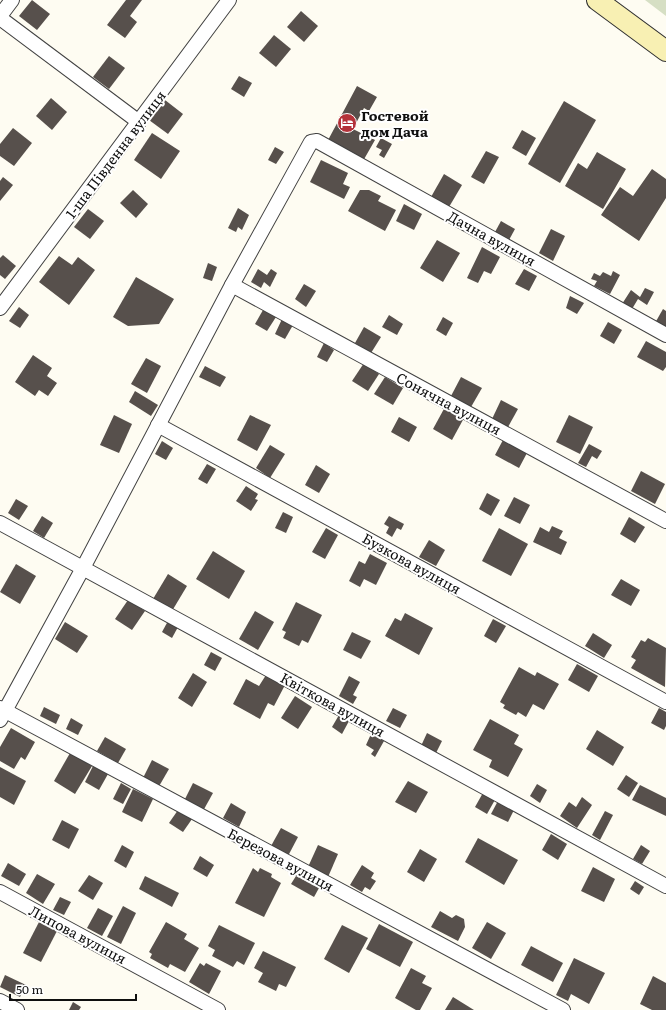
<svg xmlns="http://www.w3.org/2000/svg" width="666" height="1010" viewBox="0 0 666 1010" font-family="Literata,serif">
<rect width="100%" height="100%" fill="#fefcf2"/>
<polygon fill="#d6dfc4" points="645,0 666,0 666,16"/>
<g fill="#57504c">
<polygon points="32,0 50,14 37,30 19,16"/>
<polygon points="126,0 142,0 130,16 137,22 125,38 107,25"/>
<polygon points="301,11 318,26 304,42 287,27"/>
<polygon points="274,35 291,49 276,67 259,53"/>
<polygon points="109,56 125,68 109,89 93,77"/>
<polygon points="239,76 252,83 244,97 231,89"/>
<polygon points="357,86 377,97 369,111 364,108 353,129 375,140 363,161 327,142"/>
<polygon points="51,98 67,112 52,130 36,116"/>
<polygon points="165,100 183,114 168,134 149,120"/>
<polygon points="564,101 596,120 560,183 528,164"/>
<polygon points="13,128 32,143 14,166 0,156 0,144"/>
<polygon points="522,130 536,138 526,156 512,148"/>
<polygon points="152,133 180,151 161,179 134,160"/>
<polygon points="381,138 392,144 384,158 379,155 382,150 376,147"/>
<polygon points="275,147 284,152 276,164 268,160"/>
<polygon points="486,151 499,157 484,184 471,177"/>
<polygon points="597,152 626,169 603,209 565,186 578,163 587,169"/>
<polygon points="321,160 348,173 343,184 350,187 344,199 310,182"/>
<polygon points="652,169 666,179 666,198 639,241 601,215 620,187 633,196"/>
<polygon points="444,174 462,185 449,207 431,197"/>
<polygon points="3,177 13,185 0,201 0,181"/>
<polygon points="133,190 148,204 136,218 120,203"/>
<polygon points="360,190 369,190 381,196 378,201 396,210 385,231 348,211"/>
<polygon points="404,204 422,214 414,230 396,221"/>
<polygon points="238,208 249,215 242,230 238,227 236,232 228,228"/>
<polygon points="88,209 104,221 90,239 74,227"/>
<polygon points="501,221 515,229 509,240 495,232"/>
<polygon points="551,229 565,236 553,261 539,253"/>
<polygon points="437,240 460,253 443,282 420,268"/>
<polygon points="482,247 500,257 491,274 484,271 478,283 467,278"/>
<polygon points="3,255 16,266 5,279 0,275 0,258"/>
<polygon points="59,256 72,265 78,257 95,270 69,305 39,282"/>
<polygon points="208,263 217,267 212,281 203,278"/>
<polygon points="258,269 267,275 271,269 277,273 270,287 264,282 261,288 251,282"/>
<polygon points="524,269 537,276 529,291 515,284"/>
<polygon points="613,271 620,275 610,294 594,286 597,281 591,279 594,273 600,276 603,272 611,276"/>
<polygon points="136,277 174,299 159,324 128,326 113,317"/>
<polygon points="304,284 316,291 306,307 295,299"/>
<polygon points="645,288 654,292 647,305 638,299 632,309 622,304 631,290 640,297"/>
<polygon points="570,296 584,303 577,314 566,308"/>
<polygon points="19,307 29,315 20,328 9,321"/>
<polygon points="663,309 666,311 666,329 655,323"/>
<polygon points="263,310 276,317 267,331 255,324"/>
<polygon points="389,315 403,324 397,335 382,327"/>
<polygon points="443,317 453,323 446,336 436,330"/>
<polygon points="282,319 293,325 285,339 275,334"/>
<polygon points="608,322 622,330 614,344 600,336"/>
<polygon points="364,327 381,337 371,353 355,343"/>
<polygon points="646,341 666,352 666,367 663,371 637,357"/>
<polygon points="324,343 334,350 327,362 317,357"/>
<polygon points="33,355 52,368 47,376 57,383 48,396 39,390 35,396 15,382"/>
<polygon points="146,358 161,366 147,393 131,384"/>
<polygon points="364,363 379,374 368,391 352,381"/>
<polygon points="205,366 226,377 220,387 199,377"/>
<polygon points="385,377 403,388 393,405 374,394"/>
<polygon points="461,377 482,388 471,407 451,396"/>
<polygon points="135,391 158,405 151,416 129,402"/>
<polygon points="501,400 518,409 508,427 492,419"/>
<polygon points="445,407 464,418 452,440 433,429"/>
<polygon points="114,415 132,424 119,453 100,445"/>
<polygon points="250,415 271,425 257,451 237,440"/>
<polygon points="569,415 593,427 580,454 556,442"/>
<polygon points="399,417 417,427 409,442 391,432"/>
<polygon points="503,440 527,453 519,468 495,455"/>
<polygon points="162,441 173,448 166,460 155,454"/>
<polygon points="589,444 602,451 597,459 592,456 586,467 578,463"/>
<polygon points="270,445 285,454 270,478 256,468"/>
<polygon points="207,464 216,469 207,484 198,479"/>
<polygon points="316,465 330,474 319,493 305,485"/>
<polygon points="641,471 665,484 655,504 631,491"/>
<polygon points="246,486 258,494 255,499 258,500 251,511 236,501"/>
<polygon points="487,493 500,500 491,516 479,509"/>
<polygon points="514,497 530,505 520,524 504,516"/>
<polygon points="16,499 28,506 19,520 8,513"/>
<polygon points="283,512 293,517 286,533 275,528"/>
<polygon points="42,516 53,523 44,538 33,531"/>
<polygon points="389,516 404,524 401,530 397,528 392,537 386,533 389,527 384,524"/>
<polygon points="629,517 645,527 635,543 620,534"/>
<polygon points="552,526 563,531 559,538 567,542 561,555 533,542 540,527 549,532"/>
<polygon points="326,528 338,535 325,559 312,552"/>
<polygon points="499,528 528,544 511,576 482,561"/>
<polygon points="429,540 445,550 436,566 419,557"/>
<polygon points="213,551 245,571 229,599 196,579"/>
<polygon points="370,554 387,563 376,585 364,579 360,587 349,581 359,561 365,564"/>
<polygon points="16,564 36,576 20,604 0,592"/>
<polygon points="168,574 187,586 172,611 153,599"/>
<polygon points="621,579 640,590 631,606 611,595"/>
<polygon points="128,600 145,611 132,630 115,619"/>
<polygon points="296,602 322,615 308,643 302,640 299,646 283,638 286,632 282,630"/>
<polygon points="255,611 274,622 258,650 239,639"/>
<polygon points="405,613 433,628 419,655 385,636 395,618 401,621"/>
<polygon points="493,619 506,626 496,643 484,636"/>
<polygon points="168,621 178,627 172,638 162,632"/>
<polygon points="65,622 88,636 77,653 55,639"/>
<polygon points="352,632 371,641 361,659 343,650"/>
<polygon points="593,633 612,645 604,658 585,646"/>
<polygon points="648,638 666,648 665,687 631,668 636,660 631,657 641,640 645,642"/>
<polygon points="211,652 222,658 215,671 204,665"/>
<polygon points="577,664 598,676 589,692 568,680"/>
<polygon points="519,667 535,676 537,672 559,684 544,710 533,704 526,717 518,712 516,715 503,708 505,705 500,702"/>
<polygon points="193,673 207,682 192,707 178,698"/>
<polygon points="266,675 285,685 274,706 268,703 260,719 233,704 246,679 259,686"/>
<polygon points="349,676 360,682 353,695 357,697 353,704 339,696"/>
<polygon points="295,696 312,707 298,729 281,718"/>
<polygon points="44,707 60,715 56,724 40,716"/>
<polygon points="393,708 407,715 400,728 386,721"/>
<polygon points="659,708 666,712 666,726 664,730 651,723"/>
<polygon points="339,715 349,721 342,734 332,727"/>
<polygon points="71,718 83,725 78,735 66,729"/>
<polygon points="490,719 519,735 514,744 523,749 508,777 489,767 492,760 473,750"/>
<polygon points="11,728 35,742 25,760 21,757 14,769 0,761 0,747"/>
<polygon points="597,730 624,747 613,766 586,749"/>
<polygon points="427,733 442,741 436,753 421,746"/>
<polygon points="371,734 384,741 375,757 371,754 374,750 366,745"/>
<polygon points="105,737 126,749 118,763 97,751"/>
<polygon points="70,753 92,766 75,794 54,781"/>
<polygon points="152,760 169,769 158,788 142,780"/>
<polygon points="93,766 108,774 99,790 85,782"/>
<polygon points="0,767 26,781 14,805 0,797"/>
<polygon points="626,775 638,783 629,797 617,789"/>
<polygon points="408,781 428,792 416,813 395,802"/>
<polygon points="121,783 131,789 123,804 113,799"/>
<polygon points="193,783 213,793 203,811 184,801"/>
<polygon points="537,784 547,790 540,803 530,796"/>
<polygon points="640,785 666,798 666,816 632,800"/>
<polygon points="133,789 153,799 142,822 122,812"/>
<polygon points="484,791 496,798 487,814 475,807"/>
<polygon points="500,797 516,806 508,822 491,814"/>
<polygon points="582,797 592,805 577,828 560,816 569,802 576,807"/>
<polygon points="231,803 246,812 239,827 223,818"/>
<polygon points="178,810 192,819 183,832 169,823"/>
<polygon points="605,811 613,815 600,840 592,835"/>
<polygon points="62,820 79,829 69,849 52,840"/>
<polygon points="281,828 298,837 288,856 271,846"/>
<polygon points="551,834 567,844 558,860 542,850"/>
<polygon points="478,838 518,860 504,885 465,862"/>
<polygon points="122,845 134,852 126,868 114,861"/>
<polygon points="318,845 338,854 328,877 308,867"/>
<polygon points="641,845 650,851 642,864 633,859"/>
<polygon points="420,849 437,859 424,882 407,872"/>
<polygon points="200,856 214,865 207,877 193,869"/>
<polygon points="8,863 26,874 19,886 1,876"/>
<polygon points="362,865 374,873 371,878 376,881 370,890 365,887 362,892 350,885"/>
<polygon points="593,867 615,879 604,902 581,891"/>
<polygon points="253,868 258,872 260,868 272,874 271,877 281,883 264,917 235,903"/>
<polygon points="37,874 55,884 43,904 26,893"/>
<polygon points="89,875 103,883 93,900 78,891"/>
<polygon points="145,876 179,893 172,907 139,889"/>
<polygon points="296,876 319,888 314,897 291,884"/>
<polygon points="635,881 644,887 639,895 630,889"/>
<polygon points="60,897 71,902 64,915 53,910"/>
<polygon points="123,906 136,913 121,944 107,937"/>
<polygon points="98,908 113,916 102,936 87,928"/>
<polygon points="440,911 452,918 456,915 464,919 465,927 458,941 431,927"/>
<polygon points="39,922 57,931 41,962 23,953"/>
<polygon points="166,922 187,934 184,939 199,948 185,972 170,964 168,968 150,958 152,954 149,952"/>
<polygon points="487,922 506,933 491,959 472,948"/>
<polygon points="379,924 413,942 400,967 366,949"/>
<polygon points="219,925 255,943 244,965 237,961 233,967 212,956 215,950 208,946"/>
<polygon points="342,925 368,938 349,973 324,959"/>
<polygon points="531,946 563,963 553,982 521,965"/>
<polygon points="263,951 296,967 286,987 279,984 276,991 258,982 263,973 254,968"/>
<polygon points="574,958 605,973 589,1004 571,994 568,1001 556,995"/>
<polygon points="200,963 204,966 206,963 221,971 209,994 189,982"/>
<polygon points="411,968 426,976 422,983 432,988 420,1010 416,1010 395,998"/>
<polygon points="5,975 26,985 20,997 0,987"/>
<polygon points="653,976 666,983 666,1010 652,1010 640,1004"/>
<polygon points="453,997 474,1010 445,1010"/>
<polygon points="73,1002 81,1007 79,1010 69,1010"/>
</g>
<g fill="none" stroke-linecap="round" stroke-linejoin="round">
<g stroke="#424242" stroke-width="16">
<g id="street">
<polyline points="0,16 12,0"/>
<polyline points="0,18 139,122"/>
<polyline points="232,285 666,521"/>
<polyline points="0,308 229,0"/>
<polyline points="158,425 666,702"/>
<polyline points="0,523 666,886"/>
<polyline points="0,708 563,1010"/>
<polyline points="0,720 83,568 232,285 311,142 317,141 666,335"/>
<polyline points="0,892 218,1010"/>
<polyline points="0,1001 17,1010"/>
</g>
</g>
<g stroke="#313131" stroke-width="22">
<polyline id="secondary" points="597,0 666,51"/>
</g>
<use href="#street" stroke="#fff" stroke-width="14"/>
<use href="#secondary" stroke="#f8f0b3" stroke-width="20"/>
</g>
<defs>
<g id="hotel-disc" transform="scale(1)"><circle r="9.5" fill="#b43239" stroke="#fff"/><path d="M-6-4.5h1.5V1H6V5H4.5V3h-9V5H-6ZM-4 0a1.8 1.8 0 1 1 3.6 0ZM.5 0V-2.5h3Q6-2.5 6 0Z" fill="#fff"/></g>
</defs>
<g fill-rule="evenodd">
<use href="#hotel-disc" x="347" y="123"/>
</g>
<g text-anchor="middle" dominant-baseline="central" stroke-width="4" stroke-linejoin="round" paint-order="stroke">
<g font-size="14" font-weight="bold" fill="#0f0f0f" stroke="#fff" text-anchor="start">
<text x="361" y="115">Гостевой<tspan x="361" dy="16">дом Дача</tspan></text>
</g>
<g font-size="14" fill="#0f0f0f" stroke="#fff">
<text transform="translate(115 154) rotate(-53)">1-ша Південна вулиця</text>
<text transform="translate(492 238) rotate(29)">Дачна вулиця</text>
<text transform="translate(449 403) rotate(28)">Сонячна вулиця</text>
<text transform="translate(412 563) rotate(29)">Бузкова вулиця</text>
<text transform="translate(333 704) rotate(29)">Квіткова вулиця</text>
<text transform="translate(281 859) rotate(28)">Березова вулиця</text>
<text transform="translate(78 934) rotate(28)">Липова вулиця</text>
</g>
</g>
<path d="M10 994v6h126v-6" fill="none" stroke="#0f0f0f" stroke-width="2"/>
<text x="16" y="994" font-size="12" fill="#0f0f0f" stroke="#ffffff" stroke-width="3" paint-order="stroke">50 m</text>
</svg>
